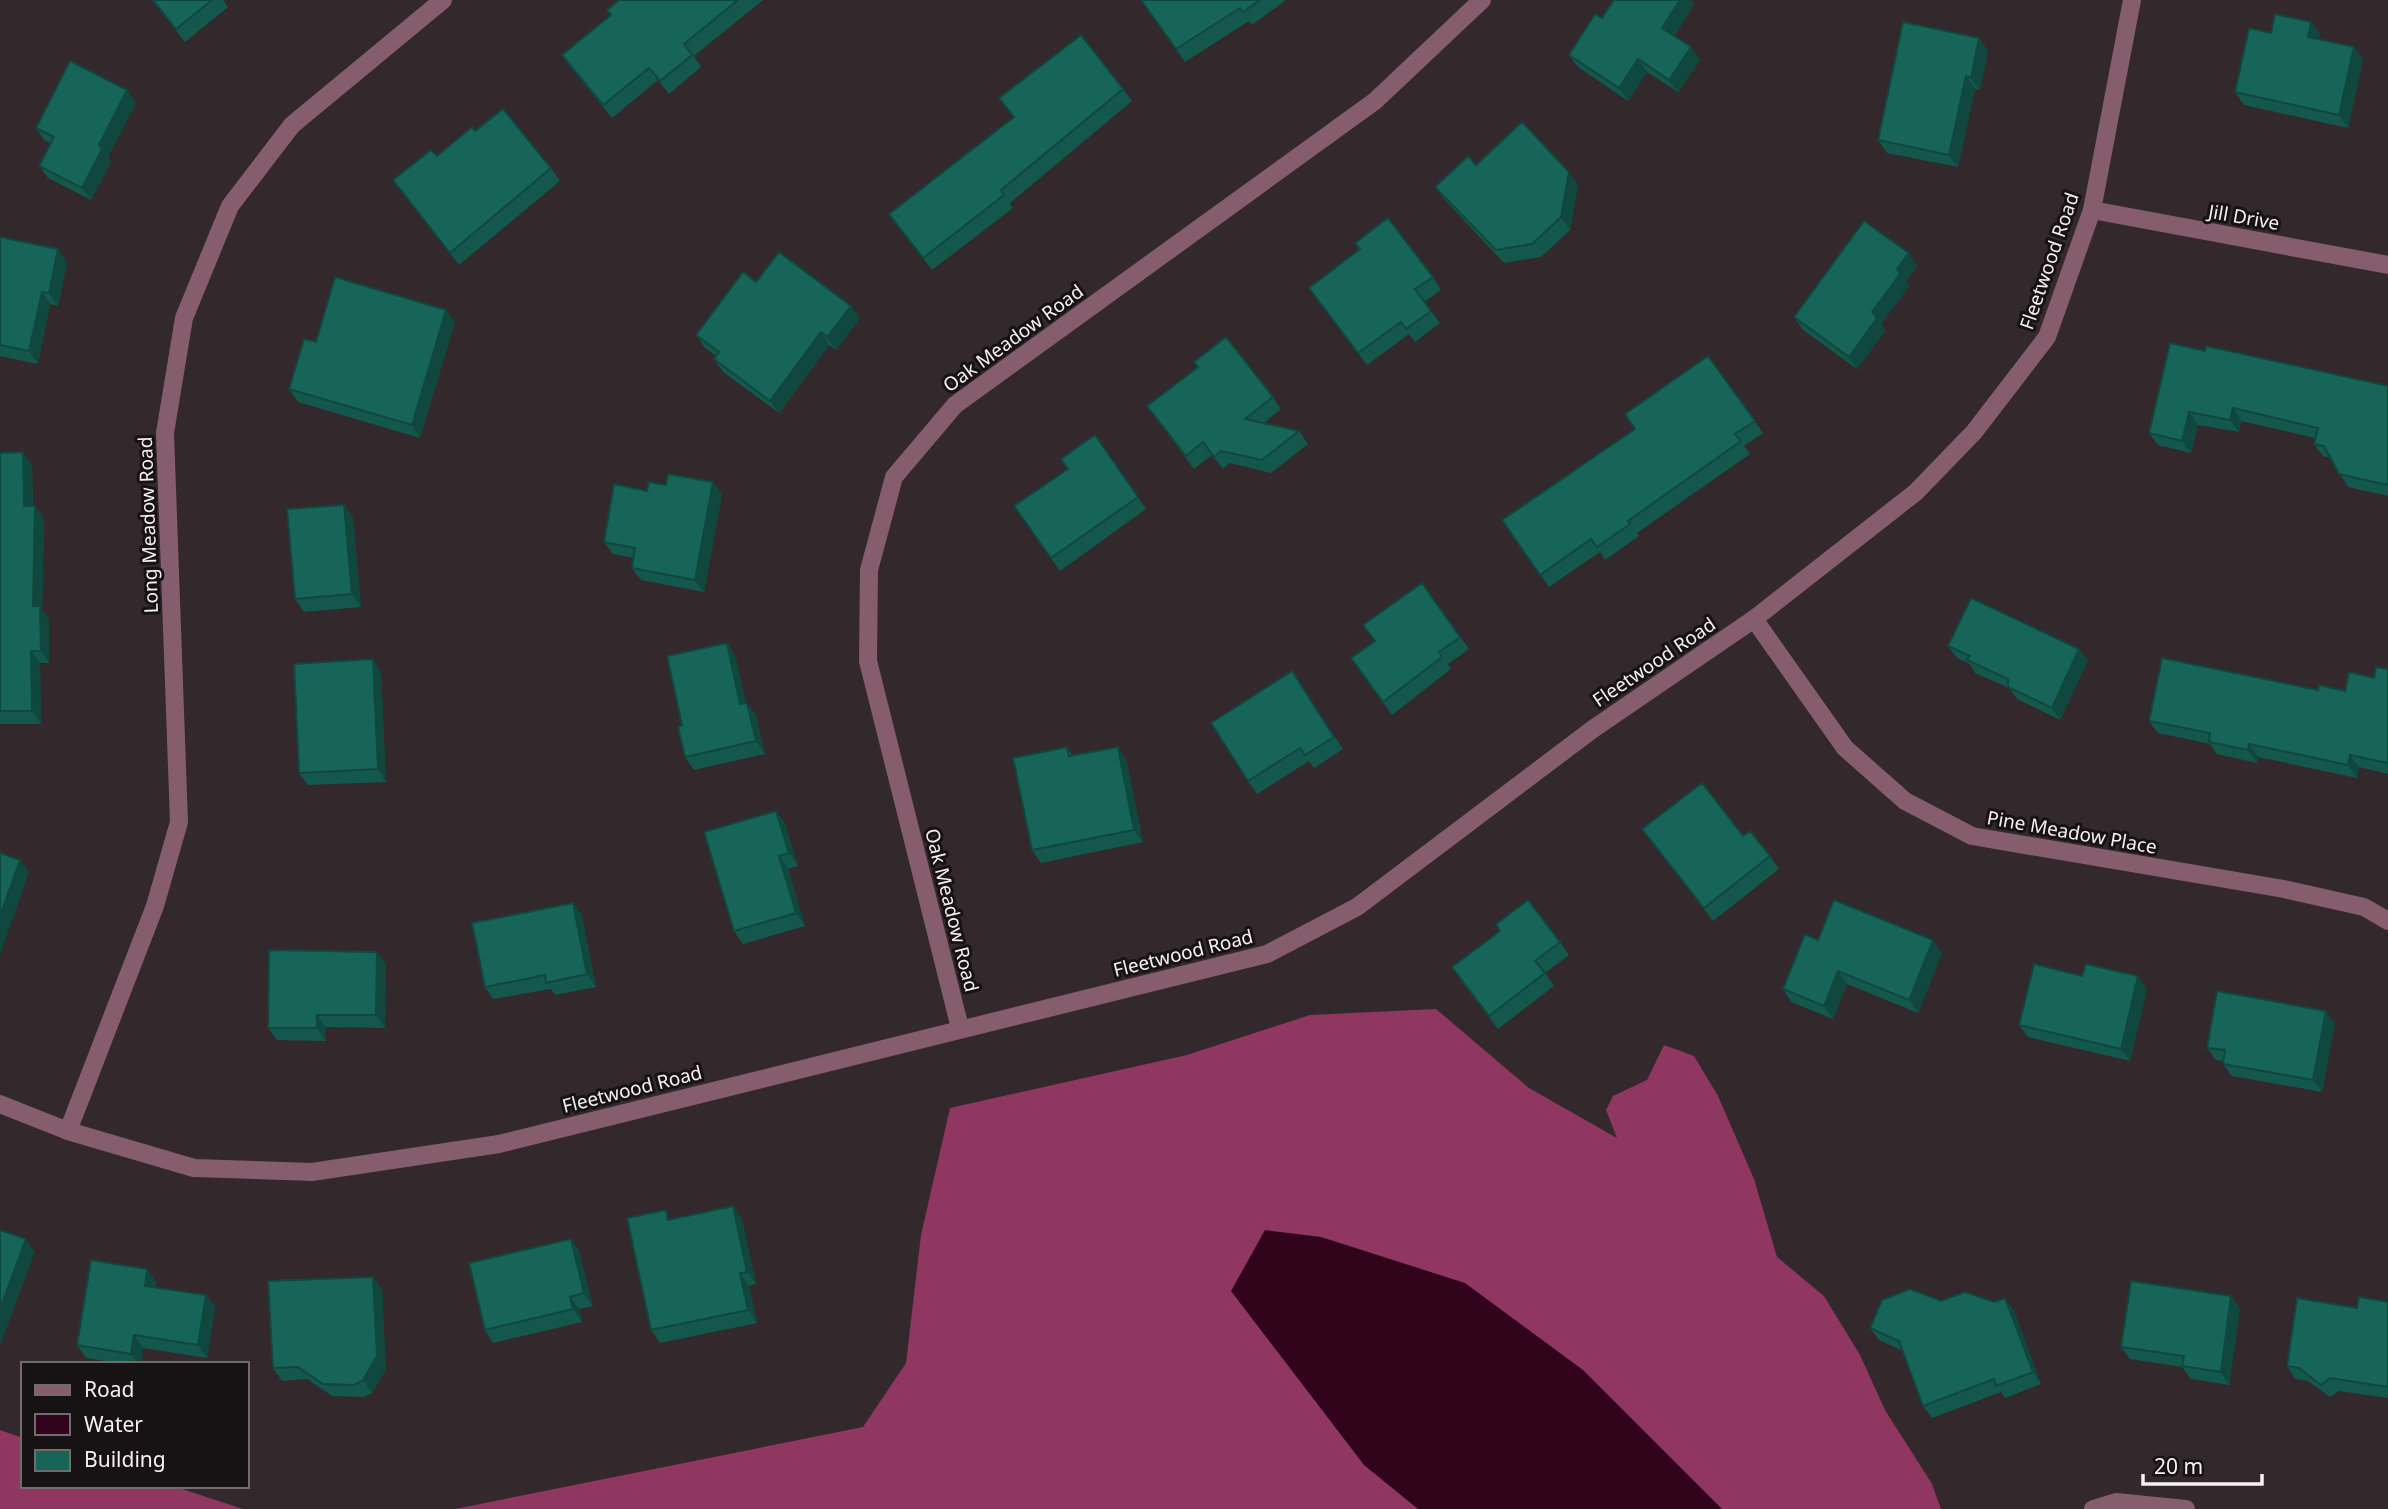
<svg xmlns="http://www.w3.org/2000/svg" width="2388" height="1509" viewBox="0 0 2388 1509" font-family="'Noto Sans',sans-serif">
<rect width="100%" height="100%" fill="#33282c"/>
<g fill="#8f3760">
<polygon points="1436,1009 1529,1088 1617,1138 1606,1110 1613,1096 1647,1080 1664,1045 1694,1056 1718,1096 1754,1179 1777,1257 1824,1296 1860,1355 1885,1410 1932,1484 1941,1509 455,1509 863,1427 906,1363 921,1235 950,1108 1187,1055 1310,1015"/>
<polygon points="0,1430 23,1438 23,1486 173,1486 243,1509 0,1509"/>
</g>
<polygon fill="#31041b" points="1265,1230 1321,1237 1465,1283 1583,1370 1722,1509 1418,1509 1364,1465 1231,1291"/>
<g fill="none" stroke-linecap="round" stroke-linejoin="round">
<g stroke="#865d6d" stroke-width="18">
<polyline points="2092,210 2388,265"/>
<polyline points="1754,619 1845,748 1905,801 1972,836 2284,889 2364,907 2388,921"/>
<polyline points="960,1028 868,661 869,570 894,477 955,405 1375,101 1482,0"/>
<polyline points="0,1104 68,1131 194,1168 312,1172 499,1144 1267,954 1357,907 1593,729 1754,619 1916,492 1974,432 2047,337 2092,210 2132,0"/>
<polyline points="68,1131 155,906 179,822 165,433 184,318 230,206 292,125 443,0"/>
<polyline points="2093,1509 2116,1502 2186,1509"/>
</g>
</g>
<g fill="#14574c">
<polygon points="152,0 223,0 228,7 185,42"/>
<polygon points="619,0 763,0 694,56 701,67 669,94 658,80 612,118 571,68 562,55 610,15"/>
<polygon points="1141,0 1286,0 1252,25 1249,21 1185,62"/>
<polygon points="1614,0 1691,0 1694,5 1674,36 1700,60 1678,92 1647,72 1628,101 1578,67 1569,55 1602,18"/>
<polygon points="2271,33 2320,34 2319,40 2354,47 2363,60 2348,128 2244,105 2235,92"/>
<polygon points="1979,38 1988,51 1980,90 1975,89 1958,167 1887,153 1878,140"/>
<polygon points="1123,89 1132,101 1010,203 1013,208 932,270 889,214 1014,118 999,98"/>
<polygon points="127,90 136,103 108,157 111,162 91,200 48,178 39,166 50,143 44,140 36,128"/>
<polygon points="475,131 551,168 560,181 459,265 393,180 437,156"/>
<polygon points="1476,165 1578,185 1570,230 1541,257 1504,263 1444,199 1435,187"/>
<polygon points="0,237 67,262 58,306 50,304 38,364 0,356"/>
<polygon points="1909,253 1917,266 1906,281 1909,286 1881,324 1885,331 1857,369 1803,330 1794,317"/>
<polygon points="1433,277 1441,290 1424,302 1440,323 1415,342 1409,334 1367,365 1309,288"/>
<polygon points="756,282 860,318 836,350 829,345 779,413 723,372 714,359 716,356 705,348 696,335"/>
<polygon points="455,322 420,438 298,402 289,389 316,342"/>
<polygon points="2205,351 2388,386 2388,496 2348,487 2330,458 2323,456 2314,444 2315,438 2241,421 2239,432 2198,425 2191,453 2158,445 2149,433"/>
<polygon points="1708,356 1763,433 1744,446 1750,454 1637,533 1639,536 1605,560 1600,552 1549,587 1502,520 1635,429"/>
<polygon points="1273,397 1281,409 1264,423 1299,431 1308,444 1271,473 1230,463 1223,469 1212,455 1194,469 1147,406"/>
<polygon points="1095,435 1146,509 1060,571 1014,506 1068,469"/>
<polygon points="0,453 32,465 33,506 35,506 44,518 42,610 49,619 49,663 40,663 41,724 0,724"/>
<polygon points="713,482 722,495 704,592 641,580 632,568 633,558 613,554 604,542 647,491 666,485"/>
<polygon points="344,505 353,518 361,607 304,612 295,599"/>
<polygon points="1422,583 1469,649 1448,664 1451,669 1392,715 1351,658 1375,641"/>
<polygon points="727,643 735,656 746,703 756,715 765,754 694,770 685,757"/>
<polygon points="1948,646 2079,649 2088,661 2060,720 2017,699 2009,688 1975,673 1970,664 1957,658"/>
<polygon points="2388,669 2388,774 2359,767 2357,778 2258,757 2257,763 2217,754 2210,744 2158,733 2149,721 2318,690 2345,691 2374,678"/>
<polygon points="1292,671 1343,749 1314,768 1309,761 1257,794 1248,781"/>
<polygon points="381,672 386,782 308,785 299,773"/>
<polygon points="1067,747 1073,756 1126,759 1143,842 1041,863 1032,850"/>
<polygon points="776,811 785,824 798,866 788,869 805,926 743,944 734,931"/>
<polygon points="1642,829 1743,836 1770,856 1779,869 1713,921"/>
<polygon points="573,903 582,916 596,987 555,995 551,989 493,999 485,987"/>
<polygon points="1818,940 1942,953 1918,1013 1847,984 1833,1019 1791,1002 1783,989"/>
<polygon points="1560,942 1569,955 1545,973 1554,986 1498,1029 1460,980"/>
<polygon points="377,952 386,964 385,1028 326,1027 326,1041 277,1040 268,1028"/>
<polygon points="2082,976 2147,989 2130,1061 2028,1037 2019,1025"/>
<polygon points="2335,1023 2322,1092 2232,1076 2223,1064 2223,1061 2216,1060 2207,1048"/>
<polygon points="672,1219 742,1219 756,1284 749,1286 757,1323 660,1343 651,1330"/>
<polygon points="579,1251 593,1306 579,1309 582,1322 493,1343 485,1330"/>
<polygon points="373,1277 382,1290 386,1369 372,1393 363,1397 332,1396 307,1379 282,1381 273,1368"/>
<polygon points="156,1282 155,1287 206,1295 215,1307 207,1358 143,1348 141,1364 124,1364 86,1358 77,1345"/>
<polygon points="2231,1296 2240,1309 2229,1385 2191,1379 2182,1367 2130,1359 2121,1347"/>
<polygon points="2005,1298 2014,1311 2041,1384 2005,1398 2001,1392 1932,1418 1923,1406 1903,1351 1879,1340 1870,1328 1941,1301 1994,1302"/>
<polygon points="2388,1302 2388,1398 2339,1391 2330,1397 2308,1381 2295,1379 2287,1366 2357,1308"/>
</g>
<g fill="#10473e">
<polygon points="1680,0 1691,0 1694,5 1670,41 1662,28"/>
<polygon points="2311,22 2320,34 2317,50 2308,37"/>
<polygon points="1979,38 1988,51 1980,90 1971,78"/>
<polygon points="1691,47 1700,60 1678,92 1669,80"/>
<polygon points="2354,47 2363,60 2348,128 2339,115"/>
<polygon points="1638,59 1647,72 1628,101 1619,88"/>
<polygon points="1966,76 1975,89 1958,167 1949,155"/>
<polygon points="127,90 136,103 108,157 111,162 91,200 82,188 99,145"/>
<polygon points="1569,172 1578,185 1570,230 1561,217"/>
<polygon points="58,249 67,262 58,306 49,293"/>
<polygon points="1909,253 1917,266 1906,281 1909,286 1881,324 1885,331 1857,369 1849,357 1872,312 1897,269"/>
<polygon points="42,292 50,304 38,364 29,351"/>
<polygon points="851,306 860,318 836,350 827,337"/>
<polygon points="446,310 455,322 420,438 412,425"/>
<polygon points="821,332 829,345 779,413 770,401"/>
<polygon points="2233,408 2241,421 2239,432 2230,420"/>
<polygon points="2189,412 2198,425 2191,453 2182,441"/>
<polygon points="23,452 32,465 33,518 24,506"/>
<polygon points="713,482 722,495 704,592 695,580"/>
<polygon points="344,505 353,518 361,607 352,594"/>
<polygon points="35,506 44,518 42,610 49,619 49,663 41,651 33,606"/>
<polygon points="727,643 735,656 749,716 740,704"/>
<polygon points="2079,649 2088,661 2060,720 2052,708"/>
<polygon points="31,651 40,663 41,724 32,711"/>
<polygon points="373,659 381,672 386,782 378,769"/>
<polygon points="747,703 756,715 765,754 756,741"/>
<polygon points="2249,744 2258,757 2257,763 2248,750"/>
<polygon points="1118,747 1126,759 1143,842 1134,830"/>
<polygon points="2350,755 2359,767 2357,778 2348,765"/>
<polygon points="776,811 785,824 798,866 789,853"/>
<polygon points="779,856 788,869 805,926 796,913"/>
<polygon points="20,860 29,872 0,955 0,916"/>
<polygon points="573,903 582,916 596,987 587,974"/>
<polygon points="1933,940 1942,953 1918,1013 1909,1000"/>
<polygon points="377,952 386,964 385,1028 376,1015"/>
<polygon points="1838,971 1847,984 1833,1019 1824,1006"/>
<polygon points="2138,976 2147,989 2130,1061 2121,1049"/>
<polygon points="2326,1011 2335,1023 2322,1092 2313,1080"/>
<polygon points="317,1015 326,1027 326,1041 317,1028"/>
<polygon points="733,1206 742,1219 756,1284 747,1272"/>
<polygon points="26,1239 35,1252 0,1346 0,1309"/>
<polygon points="571,1239 579,1251 593,1306 584,1293"/>
<polygon points="147,1269 156,1282 154,1298 145,1286"/>
<polygon points="740,1273 749,1286 757,1323 748,1310"/>
<polygon points="373,1277 382,1290 386,1369 372,1393 363,1380"/>
<polygon points="206,1295 215,1307 207,1358 198,1345"/>
<polygon points="2231,1296 2240,1309 2229,1385 2221,1372"/>
<polygon points="570,1297 579,1309 582,1322 573,1309"/>
<polygon points="2005,1298 2014,1311 2041,1384 2033,1372"/>
<polygon points="134,1335 143,1348 141,1364 138,1364 131,1354"/>
</g>
<g fill="#176558" stroke="#10473e" stroke-width="2">
<polygon points="153,0 212,0 176,29"/>
<polygon points="619,0 738,0 684,44 692,55 660,81 649,68 603,105 562,55 611,15 607,10"/>
<polygon points="1141,0 1260,0 1243,12 1240,8 1176,49"/>
<polygon points="1614,0 1680,0 1662,28 1691,47 1669,80 1638,59 1619,88 1569,55 1595,14 1602,18"/>
<polygon points="2275,14 2311,22 2308,37 2354,47 2339,115 2235,92 2249,28 2271,33"/>
<polygon points="1903,22 1979,38 1971,78 1966,76 1949,155 1878,140"/>
<polygon points="1081,35 1123,89 1001,190 1004,195 923,258 889,214 1014,117 999,98"/>
<polygon points="70,61 127,90 99,145 102,149 82,188 39,166 54,137 36,128"/>
<polygon points="503,109 551,168 450,253 393,180 431,150 437,156 472,127 475,131"/>
<polygon points="1522,122 1569,172 1561,217 1532,244 1496,250 1435,187 1468,156 1476,165"/>
<polygon points="1388,218 1433,277 1415,289 1431,311 1406,329 1401,322 1358,353 1309,288 1360,249 1355,243"/>
<polygon points="1864,221 1909,253 1897,269 1900,274 1872,312 1877,318 1849,357 1794,317"/>
<polygon points="0,237 58,249 49,293 42,292 29,351 0,345"/>
<polygon points="779,252 851,306 827,337 821,332 770,401 714,359 719,352 696,335 743,272 756,282"/>
<polygon points="335,277 446,310 412,425 289,389 304,339 316,342"/>
<polygon points="1226,337 1273,397 1245,419 1299,431 1262,460 1221,451 1214,457 1203,442 1186,456 1147,406 1198,367 1194,362"/>
<polygon points="2170,343 2205,351 2206,346 2388,386 2388,485 2339,474 2324,446 2314,444 2318,428 2233,408 2230,420 2189,412 2182,441 2149,433"/>
<polygon points="1708,356 1755,421 1735,434 1741,441 1628,521 1630,524 1597,547 1591,539 1540,575 1502,520 1635,429 1625,414"/>
<polygon points="1095,435 1138,497 1051,558 1014,506 1068,469 1061,459"/>
<polygon points="23,452 24,506 35,506 33,606 40,606 41,651 31,651 32,711 0,711 0,453"/>
<polygon points="668,474 713,482 695,580 632,568 635,548 604,542 614,484 647,491 649,482 666,485"/>
<polygon points="344,505 352,594 295,599 287,509"/>
<polygon points="1422,583 1460,637 1439,652 1442,657 1383,702 1351,658 1375,641 1363,625"/>
<polygon points="1971,598 2079,649 2052,708 2008,687 2008,679 1967,660 1970,656 1948,646"/>
<polygon points="727,643 740,704 747,703 756,741 685,757 678,727 682,725 667,656"/>
<polygon points="2162,658 2318,690 2319,685 2345,691 2349,672 2374,678 2376,667 2388,669 2388,763 2350,755 2348,765 2249,744 2248,750 2209,742 2210,733 2149,721"/>
<polygon points="373,659 378,769 299,773 294,664"/>
<polygon points="1292,671 1334,737 1305,755 1300,748 1248,781 1211,723"/>
<polygon points="1067,747 1069,756 1118,747 1134,830 1032,850 1013,758"/>
<polygon points="1702,783 1743,836 1750,831 1770,856 1704,908 1642,829"/>
<polygon points="776,811 789,853 779,856 796,913 734,931 704,832"/>
<polygon points="0,853 20,860 0,916"/>
<polygon points="1528,900 1560,942 1535,961 1545,973 1489,1016 1452,967 1500,931 1496,924"/>
<polygon points="1834,900 1933,940 1909,1000 1838,971 1824,1006 1783,989 1805,934 1818,940"/>
<polygon points="573,903 587,974 546,983 545,975 485,987 472,923"/>
<polygon points="269,950 377,952 376,1015 317,1015 317,1028 268,1028"/>
<polygon points="2034,964 2082,976 2086,964 2138,976 2121,1049 2019,1025"/>
<polygon points="2217,991 2326,1011 2313,1080 2223,1064 2225,1050 2207,1048"/>
<polygon points="733,1206 747,1272 740,1273 748,1310 651,1330 627,1218 666,1210 668,1220"/>
<polygon points="0,1230 26,1239 0,1309"/>
<polygon points="571,1239 584,1293 570,1297 573,1309 485,1330 469,1263"/>
<polygon points="91,1260 147,1269 145,1286 206,1295 198,1345 134,1335 131,1354 77,1345"/>
<polygon points="373,1277 377,1356 363,1380 354,1385 323,1384 298,1367 273,1368 268,1281"/>
<polygon points="2131,1281 2231,1296 2221,1372 2182,1366 2184,1356 2121,1347"/>
<polygon points="1910,1289 1941,1301 1965,1292 1994,1302 2005,1298 2033,1372 1996,1386 1994,1379 1923,1406 1899,1341 1870,1328 1882,1300"/>
<polygon points="2359,1297 2388,1302 2388,1387 2330,1378 2321,1385 2299,1368 2287,1366 2297,1298 2357,1308"/>
</g>
<g text-anchor="middle" dominant-baseline="central" stroke-width="6" stroke-linejoin="round" paint-order="stroke">
<g font-size="19" fill="#f8f0f3" stroke="#171214">
<text transform="translate(2244 217) rotate(10)">Jill Drive</text>
<text transform="translate(2049 261) rotate(-71)">Fleetwood Road</text>
<text transform="translate(1013 338) rotate(-36)">Oak Meadow Road</text>
<text transform="translate(148 525) rotate(-92)">Long Meadow Road</text>
<text transform="translate(1654 662) rotate(-34)">Fleetwood Road</text>
<text transform="translate(2072 832) rotate(10)">Pine Meadow Place</text>
<text transform="translate(952 910) rotate(76)">Oak Meadow Road</text>
<text transform="translate(1183 953) rotate(-14)">Fleetwood Road</text>
<text transform="translate(632 1089) rotate(-14)">Fleetwood Road</text>
</g>
</g>
<rect x="21" y="1362" width="228" height="126" fill="#171214" stroke="#716b6d" stroke-width="2"/>
<rect x="35" y="1385" width="35" height="10" fill="#865d6d" stroke="#716b6d" stroke-width="2"/>
<text x="84" y="1397" font-size="21" fill="#f8f0f3">Road</text>
<rect x="35" y="1414" width="35" height="21" fill="#31041b" stroke="#716b6d" stroke-width="2"/>
<text x="84" y="1432" font-size="21" fill="#f8f0f3">Water</text>
<rect x="35" y="1450" width="35" height="21" fill="#176558" stroke="#716b6d" stroke-width="2"/>
<text x="84" y="1467" font-size="21" fill="#f8f0f3">Building</text>
<path d="M2143 1474v10h119v-10" fill="none" stroke="#f8f0f3" stroke-width="3.5"/>
<text x="2154" y="1474" font-size="21" fill="#f8f0f3" stroke="#171214" stroke-width="5" paint-order="stroke">20 m</text>
</svg>
